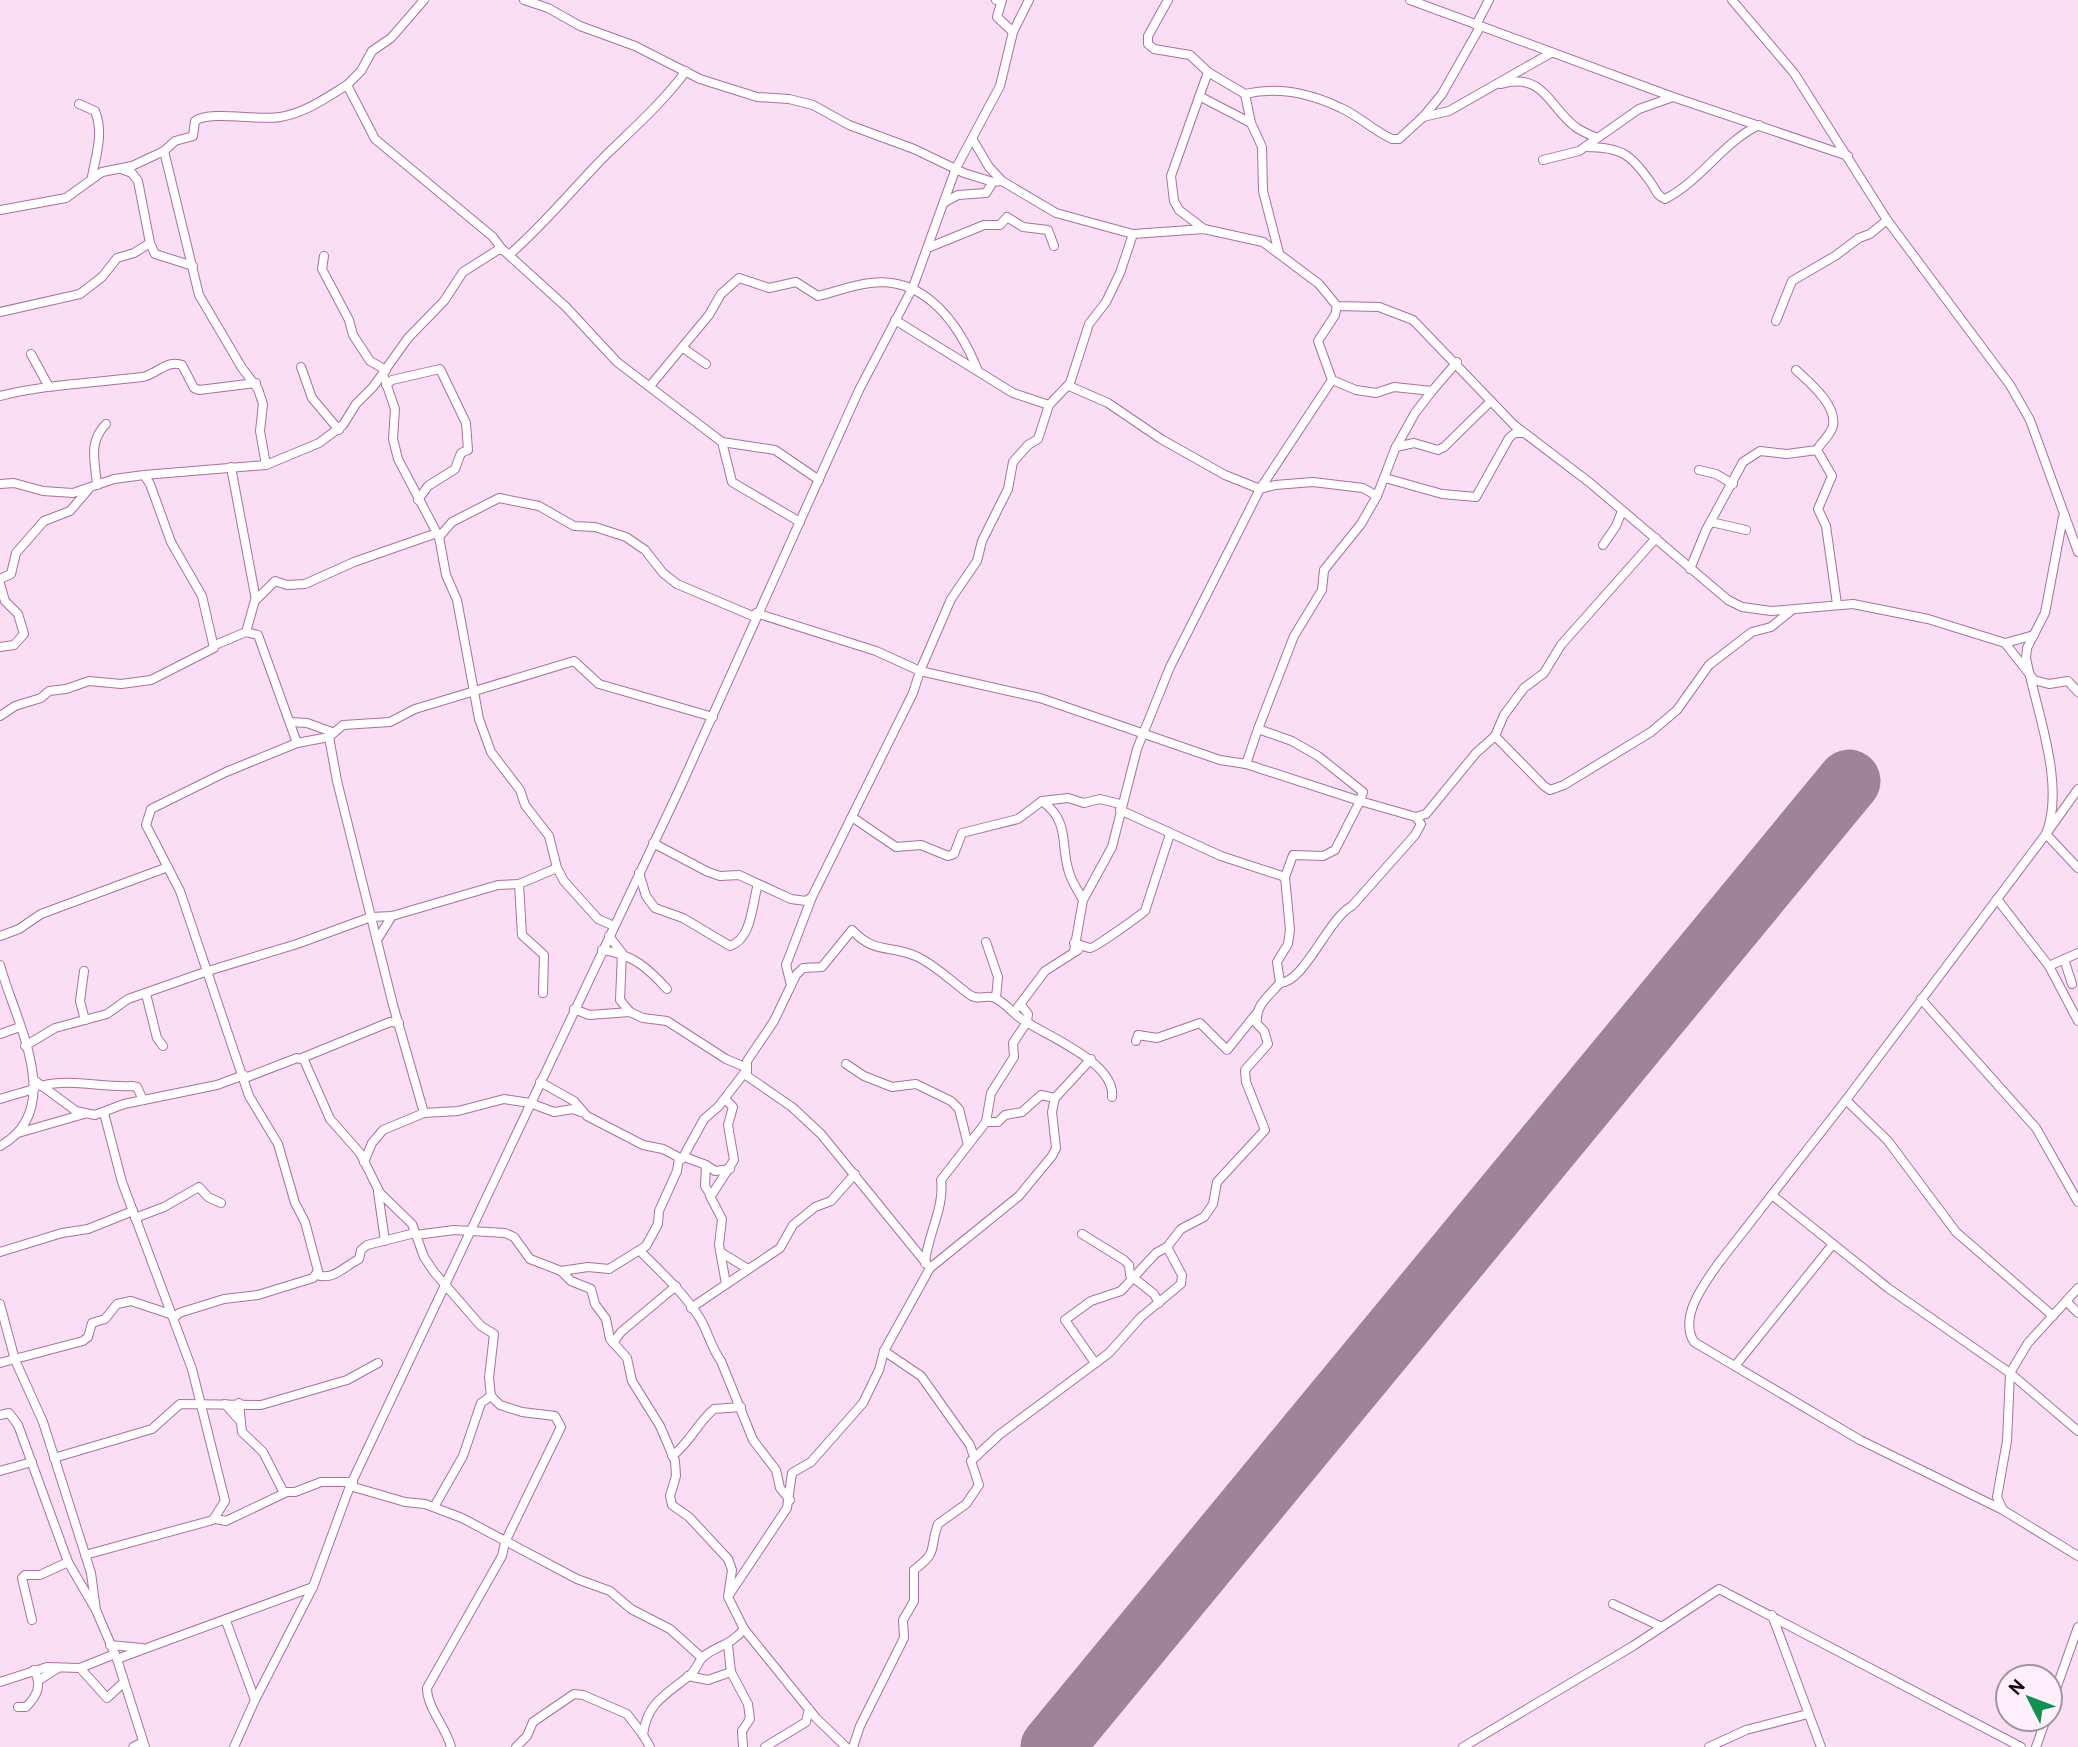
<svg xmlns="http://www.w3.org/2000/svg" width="2078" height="1747" viewBox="0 0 2078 1747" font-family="Overpass,sans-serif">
<rect width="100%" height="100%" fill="#fadef4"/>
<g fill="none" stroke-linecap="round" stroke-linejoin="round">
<polyline stroke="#9e8498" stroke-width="63" points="1052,1747 1849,781"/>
<g stroke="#ad6ea2" stroke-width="10">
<g id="street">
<polyline points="424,0 391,38 372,51 361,71 347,85 375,139 493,237 501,248"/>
<polyline points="524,0 548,8 580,26 635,46 700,79 757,97 789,99 813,105 849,125 914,149 964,173 993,182"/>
<polyline points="996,0 997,0"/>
<polyline points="1002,0 997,17 1013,32"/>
<path d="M1168 0 1148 36V44L1154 49 1190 55 1208 72 1245 94C1278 86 1310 93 1341 108 1359 116 1374 131 1392 139H1399L1423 117 1442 94 1480 27"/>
<polyline points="1410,0 1673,97 1848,156"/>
<polyline points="1732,0 1794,73 1887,220 2010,385 2030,420 2078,552"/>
<polyline points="1476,25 1489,0"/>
<path d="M1501 84C1545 71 1550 110 1577 128 1583 132 1590 135 1597 138"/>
<polyline points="1245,94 1251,123 1262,147 1263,191 1279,253"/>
<polyline points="1201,97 1251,123"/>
<path d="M79 104 95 111C104 133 96 155 92 177"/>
<polyline points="1423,117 1449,111 1551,53"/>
<polyline points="973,140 989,167 1002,181"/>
<path d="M1586 147C1621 147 1631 154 1651 183 1656 190 1657 196 1665 199 1702 180 1722 143 1759 125"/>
<polyline points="164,151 199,295 242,368 258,389 263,404 260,431 266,465"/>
<polyline points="1543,160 1579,151 1639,109 1673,97"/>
<polyline points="121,169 132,173 138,181 150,243 155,254 193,266"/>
<polyline points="945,202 958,195 986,193 993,182 1002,181 1056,213 1133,234 1204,229 1263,242 1319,284 1337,306 1379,307 1413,320 1514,425 1589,482 1728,600 1742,607 1771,611 1853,604 1928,619 2005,643 2034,680 2049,684 2068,681 2078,692"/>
<path d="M0 210 66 198 102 172 132 166 164 151 175 141 193 136 195 121C211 110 257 121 280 117 305 113 326 98 347 85"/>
<polyline points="1204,229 1179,210 1174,201 1171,176 1208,72"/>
<polyline points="1133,234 1120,273 1106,302 1089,324 1070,383 1049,405 1038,439 1028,445 1013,462 1008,489 982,541 977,561 951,599 920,671 1040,698 1220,760 1246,764 1360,801 1363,792 1318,756 1292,741 1258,729 1294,636 1322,590 1324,570 1361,524 1377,496 1395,449 1415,413 1432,391"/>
<polyline points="930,247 984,225 1000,225 1007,217 1023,227 1048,230 1054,246"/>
<path d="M510 254C545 224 575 186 608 153 636 126 663 102 686 71"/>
<polyline points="324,256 322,269 349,320 353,335 370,361 386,370"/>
<polyline points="0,312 80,294 102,277 117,258 134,253 150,243"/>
<polyline points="895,320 1013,393 1049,405"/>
<polyline points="1776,321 1792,281 1835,256 1859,238 1870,234 1887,220"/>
<polyline points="683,348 706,364"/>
<polyline points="31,354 49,387"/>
<polyline points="301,367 312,398 339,430"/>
<path d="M1796 370C1810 383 1837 405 1833 426 1830 436 1822 441 1817 450L1832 476 1818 509 1826 526 1837 604"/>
<polyline points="383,374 395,409 393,439 398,459 439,537 446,575 457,600 479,719 491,752 520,790 525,805 549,836 557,868 564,881 598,919 614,926"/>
<polyline points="1332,380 1356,390 1376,393 1394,387 1432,391 1457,362"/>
<polyline points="386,385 392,380 440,369 466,423 468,450 461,453 455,469 428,486 418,500"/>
<path d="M650 386 709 315 721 294 739 278 769 288 796 282 818 296C835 292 852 285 870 283 926 275 960 326 978 371"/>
<polyline points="1069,386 1108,403 1161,439 1225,475 1260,489 1275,485 1313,482 1363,488 1377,496"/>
<path d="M0 396C47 384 95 383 142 377 156 375 167 359 182 365L194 388 199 390 256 383"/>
<polyline points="722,442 732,482 800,522"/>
<polyline points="1396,447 1414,443 1438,450 1444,447 1491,401"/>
<polyline points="231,467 256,600 275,581 287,585 305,584 354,562 437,533"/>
<polyline points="1699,470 1716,474 1733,484"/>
<polyline points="1385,478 1442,494 1476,497 1509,438 1515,433 1524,433"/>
<polyline points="0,484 14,483 43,491 73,493 114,479 144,475 266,465 319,443 343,425 356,404 373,387 408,338 444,301 463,272 501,248 566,307 617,362 722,442 775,450 819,480"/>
<path d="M97 485C95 461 88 442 106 424"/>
<path d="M2063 517 2045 613 2027 648 2026 658C2036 710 2066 784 2046 834L1846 1100 1721 1260C1706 1281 1678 1316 1694 1342L1860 1440 2003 1510 2078 1556"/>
<polyline points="1711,522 1746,530"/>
<polyline points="439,537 452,522 499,498 539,506 574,526 595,527 626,537 645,550 663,573 677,584 755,617"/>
<polyline points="1603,545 1616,526 1622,511"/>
<polyline points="1690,569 1706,530 1743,462 1760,451 1787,454 1817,450"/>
<polyline points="0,579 11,574 16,553 44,521 70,511 88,490"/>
<polyline points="0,584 5,601 18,614 24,634 14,645 0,647"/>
<polyline points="246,632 255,600"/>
<polyline points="2005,643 2034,635"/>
<polyline points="215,645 246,632 258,635 297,743"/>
<polyline points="0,716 15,706 41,698 49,691 66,689 89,681 121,684 151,680 214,648 202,596 171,542 150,484 144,475"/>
<polyline points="291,722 307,723 332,732"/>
<polyline points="1495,736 1504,715 1524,688 1544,673 1561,645 1656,538"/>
<polyline points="329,737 337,781 393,1005 424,1113"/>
<polyline points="1246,764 1258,729"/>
<polyline points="2078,789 2046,834 2078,868"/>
<path d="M1042 801C1072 823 1059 847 1070 875 1073 884 1079 892 1083 900"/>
<polyline points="1120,810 1221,856 1285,877"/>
<polyline points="852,817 896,847 921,845 948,856 954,854 962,833 1018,819 1042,801 1068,798 1084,803 1100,799 1120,804"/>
<polyline points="653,843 708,872 720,876 739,875 791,899 806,901 812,897 913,693 920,671 876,651 756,613"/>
<path d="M639 873 646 896 655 908 683 918 730 946C752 939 752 904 758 884"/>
<polyline points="519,884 522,935 544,955 543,993"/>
<polyline points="1997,899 2049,966 2078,1021"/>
<polyline points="0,936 19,929 41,914 168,867"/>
<polyline points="609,936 622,953 620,1000 630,1012"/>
<polyline points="377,940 392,916"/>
<polyline points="986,942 998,977 996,998"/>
<path d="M1074 943C1080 944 1084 947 1090 948 1095 948 1139 916 1145 911L1170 834"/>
<path d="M602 950C632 954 647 967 667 989"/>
<polyline points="1074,951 1083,900 1112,847 1137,749 1170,667 1260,489 1332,380 1318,341 1335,315 1337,306"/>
<polyline points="2064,959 2072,984"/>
<path d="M0 965C14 1019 68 1109 0 1146"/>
<polyline points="2049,966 2078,953"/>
<polyline points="84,971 80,1001 85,1020"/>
<path d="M1280 983C1304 983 1329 917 1352 906L1415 835 1421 824 1416 817"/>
<polyline points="791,985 786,965 812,897"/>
<polyline points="146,994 157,1038 163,1046"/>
<polyline points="1921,999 2036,1128 2078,1202"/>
<polyline points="1018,1007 1045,971 1078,950"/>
<polyline points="574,1009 589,1015 630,1012 643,1018 667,1021 726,1059 745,1067"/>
<polyline points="0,1034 20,1027"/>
<polyline points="1136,1041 1138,1035 1157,1038 1200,1023 1227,1050 1256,1014"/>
<polyline points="25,1046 55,1028 107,1014 128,999 208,971 297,944 371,917 392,916 498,885 519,884 557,868"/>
<polyline points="302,1058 390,1022 399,1023"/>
<polyline points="846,1064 864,1076 892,1087 916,1084 951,1101 959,1109 968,1145"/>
<path d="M245 1078 297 1058 304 1060 330 1119 360 1153 380 1193 412 1224 424 1257 434 1272 481 1326 494 1334 489 1378 491 1396 500 1405 522 1412 555 1416 561 1427 505 1542 502 1556 427 1688C427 1708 446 1727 451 1747"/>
<polyline points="34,1080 76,1111 95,1115 124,1104 217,1085 244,1075"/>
<polyline points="540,1082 574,1101 587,1116 643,1145 663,1149 682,1159 704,1119 718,1107 745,1072"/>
<path d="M41 1086C72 1078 101 1088 132 1086L137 1087 143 1100"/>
<polyline points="0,1099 34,1089"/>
<polyline points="1846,1100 1888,1141 1956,1232 2053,1316"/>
<polyline points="986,1122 998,1122 1005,1115 1022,1112 1041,1095 1055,1098"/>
<polyline points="18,1133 84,1114"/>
<polyline points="685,1157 706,1165 705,1186 711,1196 734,1160 728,1125 733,1107 725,1099"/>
<polyline points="364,1162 372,1143 383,1130 424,1113 458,1111 504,1099 530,1103 554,1112 573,1109 581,1112"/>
<polyline points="706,1165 715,1171 730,1169"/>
<polyline points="378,1192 385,1241"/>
<polyline points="1772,1195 1888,1288 2010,1373 2078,1431"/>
<polyline points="710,1196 722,1219 719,1245 726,1284"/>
<polyline points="135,1218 164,1207 199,1187 208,1197 221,1203"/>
<polyline points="1082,1234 1124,1260 1129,1265 1130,1275 1154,1294 1159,1303"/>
<polyline points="416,1235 454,1230 505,1233 514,1237 530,1259 561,1271 571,1281 591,1289 595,1304 606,1319 610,1339 627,1358 632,1381 660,1426 675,1461 676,1476 670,1496 672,1505 689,1517 728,1559 732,1570 728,1597 744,1629 816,1718 846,1747"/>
<path d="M640 1251C661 1272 683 1292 699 1317 708 1331 711 1348 721 1361L753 1440 776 1470 780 1488 790 1500"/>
<polyline points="0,1252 62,1233 88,1229 133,1211"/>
<polyline points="722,1253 748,1269"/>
<path d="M925 1263C927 1236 945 1207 941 1180L986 1122 991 1093 1014 1057 1013 1043 1027 1022 1028 1014 1021 1005"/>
<path d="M930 1268 821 1134 792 1107 747 1076V1061L774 1021 796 975 803 968 822 967 852 930C875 955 891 944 918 957 938 967 952 982 970 995 978 1001 987 994 995 998 1005 1003 1012 1012 1020 1018 1044 1035 1116 1062 1112 1097"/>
<polyline points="561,1271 588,1267 609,1269 646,1246 658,1224 659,1211 677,1171 679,1158"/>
<path d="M317 1275C333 1281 345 1266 359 1259L361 1250 367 1245 415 1233"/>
<polyline points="2066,1301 2078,1313"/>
<polyline points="0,1304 15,1360 43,1422 91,1573 96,1610"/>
<polyline points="691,1308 780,1248 793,1225 815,1207 831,1201 855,1174"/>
<polyline points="174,1318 179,1313 224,1299 258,1295 313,1278 318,1271 305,1222 295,1203 278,1144 249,1096 180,891 146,825 151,809 226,772 297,743 329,737 343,725 390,722 415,709 574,661 599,684 713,717"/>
<polyline points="613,1343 621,1332 676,1286"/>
<polyline points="884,1351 921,1376 970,1445 974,1457"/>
<polyline points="0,1363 83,1341 88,1337 92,1323 105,1319 117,1304 131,1301 173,1315"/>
<polyline points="1095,1363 1065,1320 1091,1301 1121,1291 1156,1253 1167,1247"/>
<polyline points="1735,1366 1833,1244"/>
<polyline points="239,1403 242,1432 263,1452 284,1493"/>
<polyline points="225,1404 241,1422"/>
<polyline points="0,1415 9,1413 18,1425 68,1562 96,1610 117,1659 145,1747"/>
<path d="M672 1456C690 1443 697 1423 714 1409L741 1407"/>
<polyline points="54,1458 152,1429 180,1404 261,1405 347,1380 378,1363"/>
<polyline points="0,1471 32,1462"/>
<polyline points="350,1486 405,1502 425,1504 462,1518 577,1579 610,1591 631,1609 670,1629 702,1658"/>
<polyline points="434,1507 463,1456 481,1403 491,1396"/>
<polyline points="2003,1510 1997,1497 2007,1441 2010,1373 2028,1343 2078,1288"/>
<polyline points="216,1519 226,1521 287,1492 295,1492 321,1482 353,1482"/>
<polyline points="85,1555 213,1520 225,1501 192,1369 122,1182 104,1113"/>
<polyline points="729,1595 787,1508 792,1473 811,1462 863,1403 879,1370 884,1351 930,1268 1019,1196 1052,1156 1056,1148 1052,1112 1055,1098 1091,1059"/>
<polyline points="1613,1604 1662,1627"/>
<polyline points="1772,1615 1821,1747"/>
<polyline points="32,1620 22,1578 25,1575 40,1575 68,1562"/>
<polyline points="226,1621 255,1700"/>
<polyline points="110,1645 142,1648"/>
<polyline points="728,1645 731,1672 748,1704 750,1719 742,1731 743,1747"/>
<polyline points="117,1659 313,1587"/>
<polyline points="80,1668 107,1698 122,1684"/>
<polyline points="688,1676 708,1680 731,1672"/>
<polyline points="39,1680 58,1668"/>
<polyline points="0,1682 47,1667 80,1668 115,1654"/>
<polyline points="2050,1706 2078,1627"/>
<path d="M18 1707H26C38 1695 42 1685 34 1670"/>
<polyline points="133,1747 143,1742"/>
<polyline points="234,1747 255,1700 313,1587 350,1486 680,788 859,390 913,287 956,168 1000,86 1013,32 1029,0"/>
<polyline points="516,1747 527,1736 533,1722 574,1694 583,1695 627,1714 643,1735"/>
<path d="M650 1747 643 1735C647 1701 668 1694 691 1674 697 1669 698 1661 704 1656 718 1645 730 1646 744 1629"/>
<polyline points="765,1747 806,1722 809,1709"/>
<path d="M853 1747 860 1726 904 1638 903 1620 914 1601V1570C940 1550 928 1551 938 1524L966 1504 979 1485 971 1461 999 1435 1109 1353 1141 1317 1181 1284 1182 1275 1167 1247 1181 1229 1204 1217 1213 1204 1217 1182 1265 1130 1246 1082 1245 1070 1268 1044 1264 1031 1257 1024C1255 1005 1268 997 1280 983L1277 962 1288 944 1290 930 1285 877 1293 855 1323 856 1335 850 1360 801 1416 817 1426 814 1476 753 1495 736 1544 786 1550 790 1564 785 1651 732 1677 710 1709 665 1752 632 1771 627 1792 610"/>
<polyline points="1463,1747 1633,1646 1719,1589 2021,1747"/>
<polyline points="1709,1747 1746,1730 1808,1714"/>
<polyline points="2036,1747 2046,1719"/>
</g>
</g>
<use href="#street" stroke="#fff" stroke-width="8"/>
</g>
<g transform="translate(2029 1698) rotate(312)"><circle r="33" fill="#fff0fb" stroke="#a592a1" stroke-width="2"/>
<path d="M0-5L12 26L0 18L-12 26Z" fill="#0e9251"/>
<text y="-10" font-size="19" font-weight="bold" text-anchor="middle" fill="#1d0619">N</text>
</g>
</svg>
